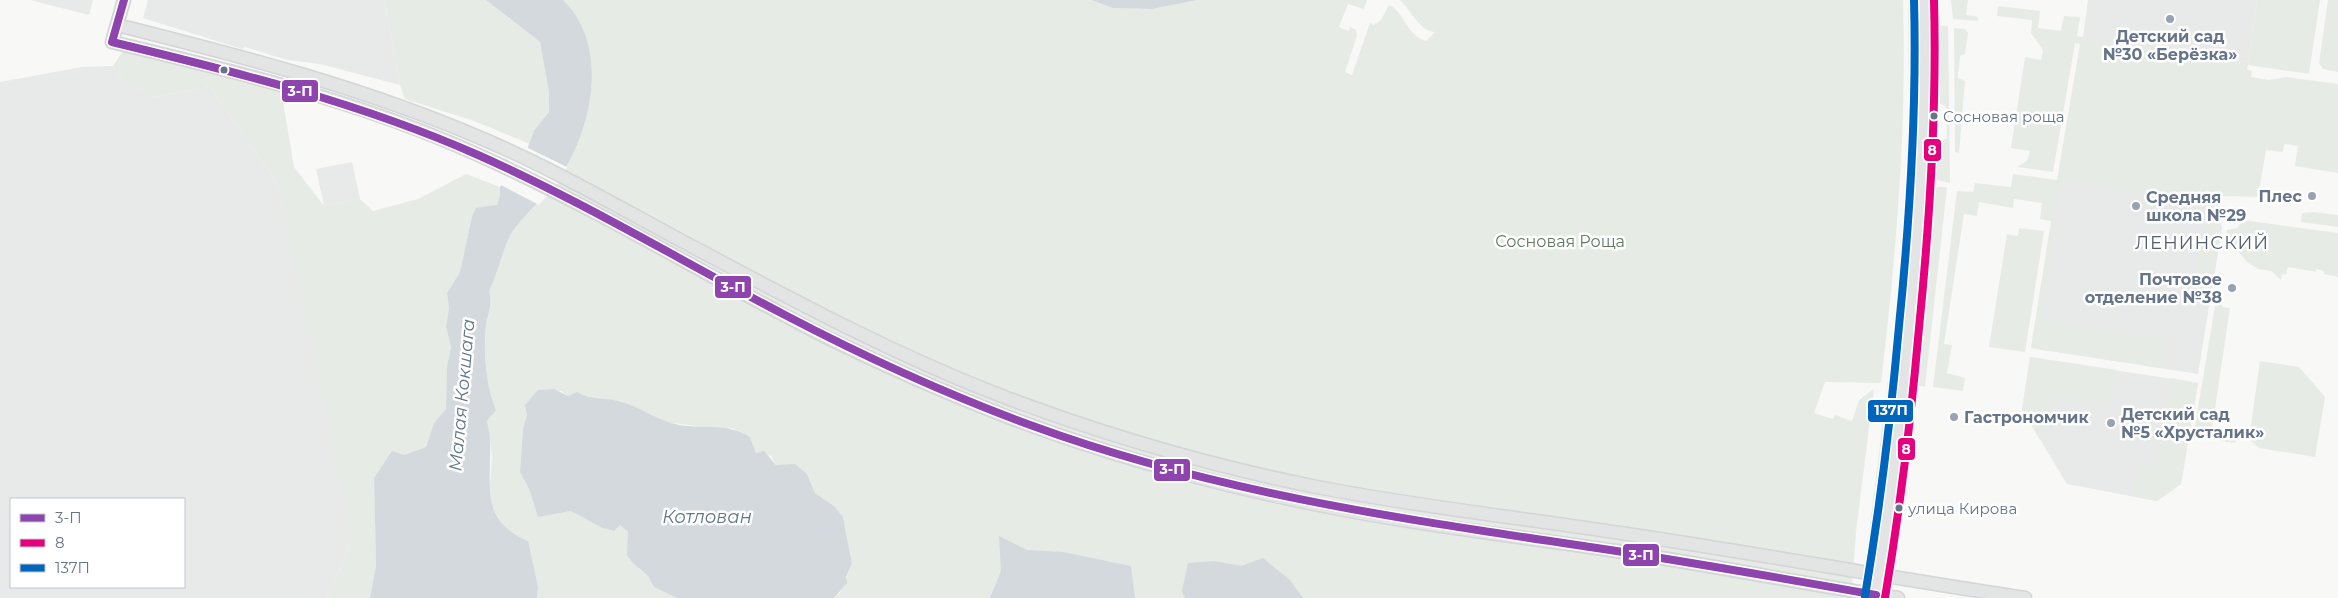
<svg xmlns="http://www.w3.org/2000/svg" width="2338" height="598" viewBox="0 0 2338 598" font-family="Montserrat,sans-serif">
<rect width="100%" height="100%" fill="#f8f8f7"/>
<g fill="#e8e9e9" fill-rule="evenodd">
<polygon points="30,0 93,0 89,15"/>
<polygon points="148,0 384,0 400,85 320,64 287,60 245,47 242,49 143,18"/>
<polygon points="2088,0 2257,0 2248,62 2083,38"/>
<path d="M113 66 118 77 156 97 210 87 277 183 328 418 349 529 347 554 327 598H0V82L82 67ZM11 499H184V587H11Z"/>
<polygon points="2252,71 2233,186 2221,196 2217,217 2222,227 2198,374 2031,348 2062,159"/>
<polygon points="352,162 360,199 324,206 316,169"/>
<polygon points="2030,357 2198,383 2181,484 2157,501 2067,484 2022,410"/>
</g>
<g fill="#e7ebe5">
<path d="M384 0H486L540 42C544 62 554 90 549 111 548 117 534 134 530 144L474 121 405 99 400 85Z"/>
<path d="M563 0H1091L1113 8 1152 9 1198 0H1367L1364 9 1348 4 1339 27 1349 31 1350 27 1356 30 1357 36 1345 72 1352 75 1370 23 1374 25 1381 20 1389 5C1404 11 1405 34 1426 41L1435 32C1418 30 1412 11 1400 0H1903C1907 128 1896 255 1881 383L1825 382 1814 413 1833 419 1835 415 1852 421 1859 400 1874 389 1856 532 1851 598H834L840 593 852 564 843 517 834 506 815 493 807 474 776 465 771 456 756 453 750 437 732 428 719 429 665 422 621 401 584 397 577 392 568 396 561 391 531 398 525 405 527 415 523 429 520 472 529 489 538 517 571 511 602 528 613 531 620 525 628 532V542L639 569 648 576 654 587 677 598H537L538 587 512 535 495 516 489 495 492 456 487 421 496 410C486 386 483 352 486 325 488 313 493 303 489 291 499 274 504 241 515 228 528 211 545 197 558 180 592 131 611 46 563 0Z"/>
<polygon points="1908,0 1916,0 1915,133 1914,165 1910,170 1908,200 1911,210 1898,365 1885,468 1881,475 1870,550 1867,550 1897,308 1906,206 1909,120"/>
<polygon points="1951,0 1968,0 1966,15 1978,17 1978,21 1953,19"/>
<polygon points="2257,0 2320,0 2309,74 2248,65 2247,69 2252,71 2251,77 2269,80 2286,77 2338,84 2338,173 2295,166 2298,146 2284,144 2283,152 2266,150 2258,197 2221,196 2205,202 2062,181 2041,321 2167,339 2163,368 2031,348 2051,221 2040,219 2042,203 2014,199 2013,208 1979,202 1977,216 1964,214 1944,344 1952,345 1947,373 1965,378 1963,391 1933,387 1957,191 1973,192 1975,183 2011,187 2013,174 2057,180 2080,44 2075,43 2053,172 2017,167 2027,161 2030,151 2011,148 2025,57 2041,60 2043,50 2031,33 2032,20 1997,16 1998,6 2040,11 2038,28 2061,31 2064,16 2080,17 2077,36 2248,62"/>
<polygon points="2328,0 2338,0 2338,72 2323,69 2319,63"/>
<path d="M1937 25 1948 26 1950 183 1937 180 1935 177C1936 162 1932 144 1947 138L1946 107 1940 103 1938 95Z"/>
<polygon points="1954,28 1965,29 1968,33 1965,54 1960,56 1958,75 1958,78 1965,81 1959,153 1955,152"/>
<polygon points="123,51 203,69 281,90 294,167 324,206 360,199 373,211 418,199 466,174 500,187 500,195 497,206 488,206 472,216 460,272 447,293 449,308 446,327 451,347 447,366 446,409 434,423 426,447 404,455 374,478 376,565 370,598 327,598 347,554 349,529 277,183 210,87 156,97 118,77 113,66"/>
<polygon points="1939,187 1947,187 1925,387 1915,385 1913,381 1932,189"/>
<polygon points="2314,212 2338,215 2338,227 2301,222 2302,213"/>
<polygon points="2204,215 2217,217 2222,227 2209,308 2189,305"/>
<polygon points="2243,220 2338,233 2338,277 2324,274 2324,271 2316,269 2316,272 2288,267 2286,275 2282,274 2281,280 2271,271 2258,269 2247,262 2226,237 2227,230 2237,228"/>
<polygon points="2019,228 2044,231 2025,352 1989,347 2007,234 2018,236"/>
<polygon points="2222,303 2222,307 2230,308 2212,429 2231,434 2233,429 2241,429 2239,439 2234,443 2202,438 2202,433 2194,432 2215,306"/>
<polygon points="2030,357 2117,370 2111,404 2056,394 2050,429 2038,436 2022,410"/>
<polygon points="2260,361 2299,367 2325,397 2315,457 2259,448 2249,439"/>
<polygon points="2171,378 2198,383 2181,484 2157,501 2130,496 2135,465 2155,468"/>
</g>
<g fill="#d3d9dd">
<path d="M486 0H563C611 46 592 131 558 180 545 197 528 211 515 228 505 239 498 275 489 291 493 303 488 313 486 325 483 352 486 386 496 410L487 421C499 469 469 517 528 541L538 587 537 598H370L376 565 374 478 392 451 404 455 426 447 434 423 446 409 447 366 451 347 446 327 449 308 447 293 460 272 472 216 476 208 497 205 500 195V187L525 155 534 131 549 112V91L540 42Z"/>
<polygon points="1091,0 1198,0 1152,9 1113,8"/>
<path d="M554 389 568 396 577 392C591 401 607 397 622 402 642 408 658 421 679 425 705 429 728 423 750 437L756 453 764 451 776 465 795 464 807 474 815 493 834 506 843 517 852 564 846 577 847 583 834 598H677L654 587 648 576 633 563 627 555 628 532 620 525 614 531 602 528 571 511 538 517 529 489 520 472 523 429 527 415 525 405 538 390Z"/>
<polygon points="999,536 1027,550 1063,552 1131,566 1135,598 990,598 1001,571"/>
<polygon points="1263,558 1290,580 1303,598 1185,598 1182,591 1188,563 1214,561 1241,566"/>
</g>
<polygon fill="#f8f8f7" points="526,147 567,167 560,181 539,205 499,184 523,153"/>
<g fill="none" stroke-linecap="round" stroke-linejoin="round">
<g stroke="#d3d5d6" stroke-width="15">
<g id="major">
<path d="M124 0 112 42C234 71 358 101 474 153 595 207 708 277 826 337 885 366 946 393 1008 417 1106 454 1206 482 1309 503 1410 524 1515 536 1617 551 1711 565 1804 584 1898 598"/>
<path d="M117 25C241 56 365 88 483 139 551 168 615 205 680 240 787 297 894 355 1007 398 1108 436 1211 466 1317 487 1420 507 1523 518 1627 534 1760 554 1892 578 2025 598"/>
<path d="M1875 598C1892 503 1902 405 1911 309 1920 207 1928 103 1924 0"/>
</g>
</g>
<use href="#major" stroke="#e3e4e4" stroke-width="12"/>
<g stroke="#fff" stroke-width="11">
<path id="bus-1" d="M124 0 112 42C236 72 361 103 478 155 584 202 683 262 785 315 865 357 948 395 1033 426 1213 492 1401 519 1590 547 1685 561 1781 578 1876 595"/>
</g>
<g stroke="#fff" stroke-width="11">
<path id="bus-2" d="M1885 598C1900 509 1911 419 1919 328 1930 219 1937 110 1934 0"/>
</g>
<g stroke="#fff" stroke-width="11">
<path id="bus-3" d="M1865 596C1880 507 1891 416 1899 326 1910 217 1917 109 1914 0"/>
</g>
<use href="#bus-1" stroke="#8e44ad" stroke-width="8"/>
<use href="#bus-2" stroke="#e5007d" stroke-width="8"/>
<use href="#bus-3" stroke="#0065bd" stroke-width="8"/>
</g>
<g fill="#99a2b0" stroke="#fff" stroke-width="2">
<circle cx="2170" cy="19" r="5"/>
<circle cx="2312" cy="196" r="5"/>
<circle cx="2136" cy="206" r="5"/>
<circle cx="2232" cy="288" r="5"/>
<circle cx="1954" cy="417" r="5"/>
<circle cx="2111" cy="423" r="5"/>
</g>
<g fill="#667489" stroke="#fff" stroke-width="2">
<circle cx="224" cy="70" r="4.5"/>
<circle cx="1934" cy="116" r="4.5"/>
<circle cx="1899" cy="508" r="4.5"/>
</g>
<g text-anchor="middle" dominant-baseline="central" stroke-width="5" stroke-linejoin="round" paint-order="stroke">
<g font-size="15" fill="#667489" stroke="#fff" text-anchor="start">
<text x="1943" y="116">Сосновая роща</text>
<text x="1908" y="508">улица Кирова</text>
</g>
<g font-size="16" font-weight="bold" fill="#667489" stroke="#fff" text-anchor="start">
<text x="2170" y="36" text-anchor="middle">Детский сад<tspan x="2170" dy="18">№30 «Берёзка»</tspan></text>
<text x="2302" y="196" text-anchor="end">Плес</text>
<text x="2146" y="197">Средняя<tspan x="2146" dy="18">школа №29</tspan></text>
<text x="2222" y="279" text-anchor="end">Почтовое<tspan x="2222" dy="18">отделение №38</tspan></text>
<text x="2121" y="414">Детский сад<tspan x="2121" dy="18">№5 «Хрусталик»</tspan></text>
<text x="1964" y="417">Гастрономчик</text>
</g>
<g font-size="16" fill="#627a61" stroke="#fff">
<text x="1560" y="241">Сосновая Роща</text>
</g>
<g font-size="18" letter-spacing="1" fill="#545f6e" stroke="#fff">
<text x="2202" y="243">ЛЕНИНСКИЙ</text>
</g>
<g font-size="18" font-style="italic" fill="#627684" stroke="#fff">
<text transform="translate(462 395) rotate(-85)">Малая Кокшага</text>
<text x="707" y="517">Котлован</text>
</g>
</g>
<g stroke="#fff" stroke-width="2">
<rect x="281" y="79" width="38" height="24" rx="5" fill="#8e44ad"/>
<rect x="1923" y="138" width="19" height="24" rx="5" fill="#e5007d"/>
<rect x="714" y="275" width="38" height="24" rx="5" fill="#8e44ad"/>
<rect x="1867" y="399" width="47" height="24" rx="5" fill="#0065bd"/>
<rect x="1897" y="437" width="19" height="24" rx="5" fill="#e5007d"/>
<rect x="1153" y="458" width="38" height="24" rx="5" fill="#8e44ad"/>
<rect x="1622" y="543" width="38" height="24" rx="5" fill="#8e44ad"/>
</g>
<g font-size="14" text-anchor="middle" font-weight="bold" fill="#fff">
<text x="300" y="96">3-П</text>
<text x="1932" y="155">8</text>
<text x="733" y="292">3-П</text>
<text x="1891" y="415">137П</text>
<text x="1906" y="454">8</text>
<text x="1172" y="474">3-П</text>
<text x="1641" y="560">3-П</text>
</g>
<rect x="10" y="498" width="175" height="90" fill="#ffffff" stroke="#c2c7d0"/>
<rect x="20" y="514" width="25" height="8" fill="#8e44ad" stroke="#c2c7d0"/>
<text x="55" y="523" font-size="15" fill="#667489">3-П</text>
<rect x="20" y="539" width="25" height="8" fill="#e5007d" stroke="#c2c7d0"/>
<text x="55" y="548" font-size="15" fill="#667489">8</text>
<rect x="20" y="564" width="25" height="8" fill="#0065bd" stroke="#c2c7d0"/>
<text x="55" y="573" font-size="15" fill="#667489">137П</text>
</svg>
